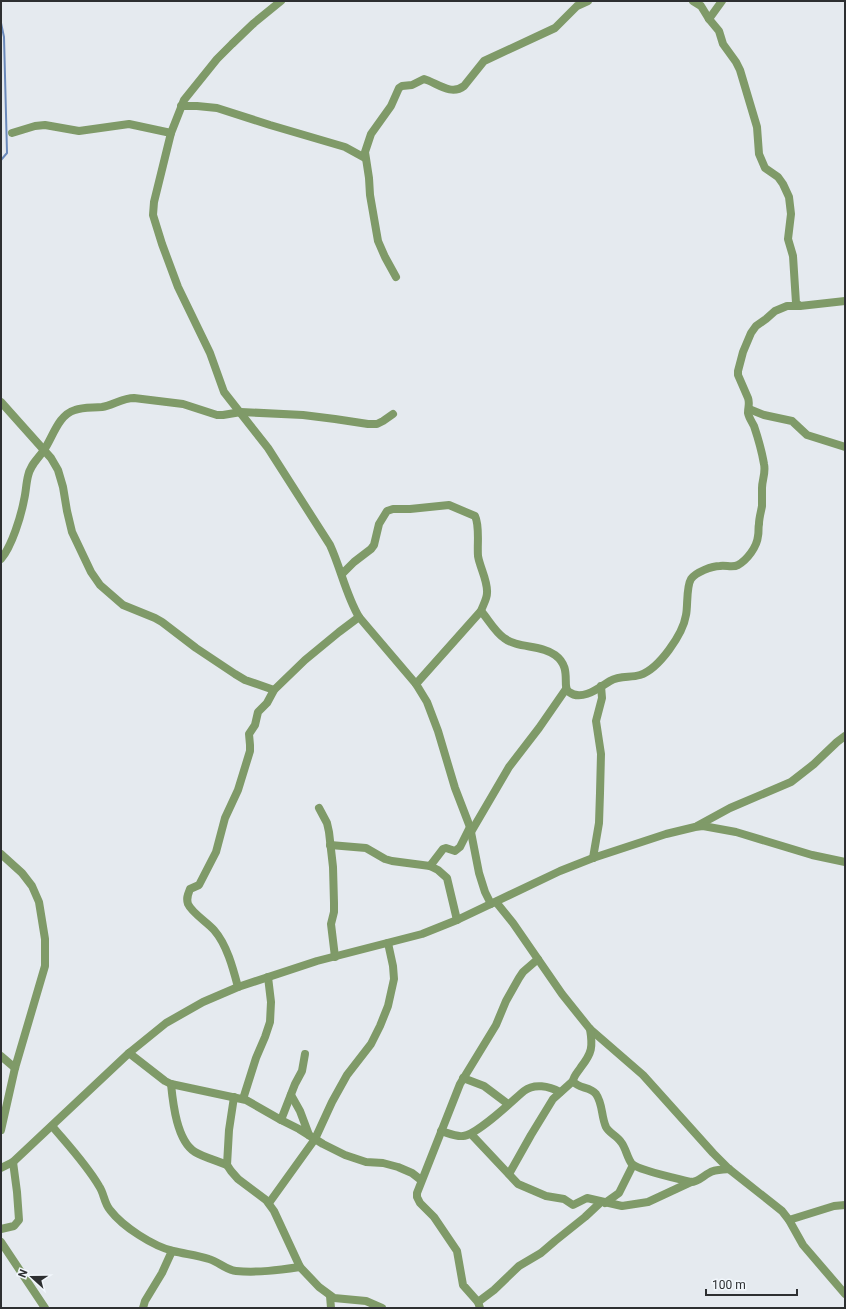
<svg xmlns="http://www.w3.org/2000/svg" width="846" height="1309" viewBox="0 0 846 1309" font-family="Roboto,sans-serif">
<rect width="100%" height="100%" fill="#e5eaef"/>
<g fill="none" stroke-linecap="round" stroke-linejoin="round">
<polyline stroke="#6a89bb" stroke-width="2" points="1,23 4,37 7,153 1,160"/>
<g stroke="#7f9a68" stroke-width="8">
<path d="M281 1 254 23 232 44 217 59 184 100 171 133 154 202 153 215 162 244 178 287 210 353 224 392 268 448 330 545C341 569 346 595 359 617L416 684 427 702 438 731 455 788 470 827 479 873 485 892 491 904"/>
<polyline points="693,1 701,6 709,19 719,31 723,44 736,62 740,70 757,127 759,154 765,168 778,177 783,184 789,197 791,214 788,239 793,256 796,303 800,306 845,301"/>
<polyline points="709,19 722,1"/>
<polyline points="181,106 197,106 217,108 270,125 345,147 365,158"/>
<polyline points="12,133 35,126 45,125 79,131 129,124 171,133"/>
<path d="M396 277 385 257 378 241 370 195 369 178 365 152 371 134 391 106 399 88 402 86 412 85 424 79C437 83 451 96 464 86L484 61 555 28 577 6 588 1"/>
<polyline points="1,402 51,458 58,470 63,487 67,511 72,532 91,572 100,585 123,605 155,618 162,622 196,648 235,674 245,680 274,690"/>
<polyline points="749,409 764,415 792,421 807,435 845,447"/>
<path d="M1 559C12 546 21 516 24 500 26 492 26 484 28 476 30 465 38 459 44 450 53 437 58 415 75 410 83 407 93 408 102 407 113 405 123 398 134 398L183 404 217 415H223L241 412 303 415 335 419 368 424H377L383 421 393 414"/>
<path d="M342 574 354 562 371 549 374 545 379 524 387 511 393 509H410L449 505 475 516C480 526 477 544 478 556 480 568 488 581 487 593 487 599 483 605 481 611L416 684"/>
<path d="M481 611C488 619 495 632 504 638 518 649 540 644 555 655 573 668 561 687 569 692 582 702 600 687 610 681 620 675 630 678 640 675 659 669 683 634 686 615 688 606 686 587 691 579 696 572 712 566 720 566 726 565 733 568 738 565 747 560 757 547 758 536 759 532 758 528 759 524 759 518 761 512 762 506 762 500 762 494 762 488 762 480 766 473 764 464 762 452 758 438 754 426 752 422 749 418 748 413 748 407 750 403 748 398L738 375V371L743 352 751 333 756 326 766 319 775 311 787 306H799"/>
<polyline points="319,808 327,823 329,832 333,867 334,903 334,912 331,924 335,957"/>
<polyline points="697,826 730,808 791,782 814,764 837,742 845,736"/>
<polyline points="471,832 509,767 539,728 566,689"/>
<polyline points="330,845 366,848 385,859 392,861 430,866 438,870 447,878 457,920"/>
<polyline points="1,854 22,873 32,886 39,902 45,939 45,966 15,1068 1,1130"/>
<polyline points="593,858 599,823 600,793 601,754 596,721 602,698 601,686"/>
<polyline points="430,866 443,849 446,848 455,851 460,847 470,827"/>
<polyline points="496,902 513,923 562,994 590,1029 643,1075 713,1153 729,1169 782,1211 789,1220 803,1245 845,1294"/>
<path d="M238 987C233 968 227 945 214 930 207 922 192 913 188 904 186 898 188 894 190 889L199 885 216 852 225 818 238 790 250 751V745L249 734 255 725 258 712 267 703 274 690 305 660 339 632 359 617"/>
<path d="M590 1029C593 1047 592 1053 581 1067 578 1072 574 1075 573 1081 578 1089 590 1086 596 1094 603 1104 601 1116 606 1127 609 1133 617 1136 621 1142 626 1148 627 1158 632 1164 640 1171 680 1179 691 1182 698 1182 703 1176 709 1173 715 1169 722 1170 729 1169"/>
<polyline points="129,1053 165,1081 171,1084 246,1100 281,1120 299,1129 323,1144 345,1155 366,1162 383,1163 398,1167 412,1173 421,1180"/>
<polyline points="1,1056 15,1068"/>
<polyline points="463,1078 484,1086 508,1104"/>
<path d="M171 1084C173 1104 177 1141 195 1152 203 1157 218 1161 227 1165"/>
<polyline points="291,1095 300,1111 309,1135"/>
<polyline points="234,1097 229,1130 227,1165 231,1171 238,1179 266,1200 274,1211 300,1267 319,1287 334,1298 366,1301 382,1308"/>
<polyline points="243,1099 256,1058 265,1037 270,1022 271,1002 268,977"/>
<polyline points="281,1120 295,1084 302,1071 305,1054"/>
<path d="M52 1126C68 1145 86 1164 99 1186 104 1193 104 1203 110 1210 123 1227 153 1246 173 1251 185 1254 197 1255 209 1259 219 1262 226 1270 236 1271 258 1273 279 1270 300 1267"/>
<path d="M441 1131C448 1133 456 1137 463 1136 477 1135 512 1101 524 1091 534 1083 549 1086 560 1092"/>
<polyline points="471,1134 518,1184 546,1196 564,1199 573,1205 587,1198 622,1206 648,1202 691,1182"/>
<polyline points="1,1168 13,1162 129,1053 166,1023 203,1002 238,987 317,961 422,934 457,920 560,871 593,858 666,834 695,827 703,826 736,832 812,855 845,862"/>
<polyline points="509,1174 531,1135 553,1099 573,1081"/>
<polyline points="269,1203 315,1139 332,1102 347,1075 371,1044 380,1026 388,1006 394,979 393,966 388,943"/>
<polyline points="605,1203 619,1193 633,1165"/>
<polyline points="789,1220 834,1206 845,1205"/>
<polyline points="1,1229 14,1226 19,1220 17,1192 13,1162"/>
<polyline points="1,1242 45,1308"/>
<polyline points="330,1296 331,1308"/>
<polyline points="478,1302 494,1290 519,1266 541,1253 555,1241 585,1217 601,1202"/>
<polyline points="143,1308 145,1301 162,1273 172,1251"/>
<polyline points="480,1308 478,1302 463,1285 457,1251 434,1217 420,1203 417,1197 417,1193 460,1084 496,1025 506,1001 519,978 523,972 538,959"/>
</g>
</g>
<rect width="846" height="1309" fill="none" stroke="#2d2f31" stroke-width="4"/>
<g transform="translate(32 1277) rotate(291)" stroke="#f2f7fc" stroke-width="3" paint-order="stroke">
<path d="M0-3L7 15L0 10L-7 15Z" fill="#2d2f31"/>
<text y="-6" font-size="11" font-weight="bold" text-anchor="middle" fill="#2d2f31">N</text>
</g>
<path d="M706 1289v6h91v-6" fill="none" stroke="#2d2f31" stroke-width="2"/>
<text x="712" y="1289" font-size="12" fill="#2d2f31" stroke="#f2f7fc" stroke-width="3" paint-order="stroke">100 m</text>
</svg>
